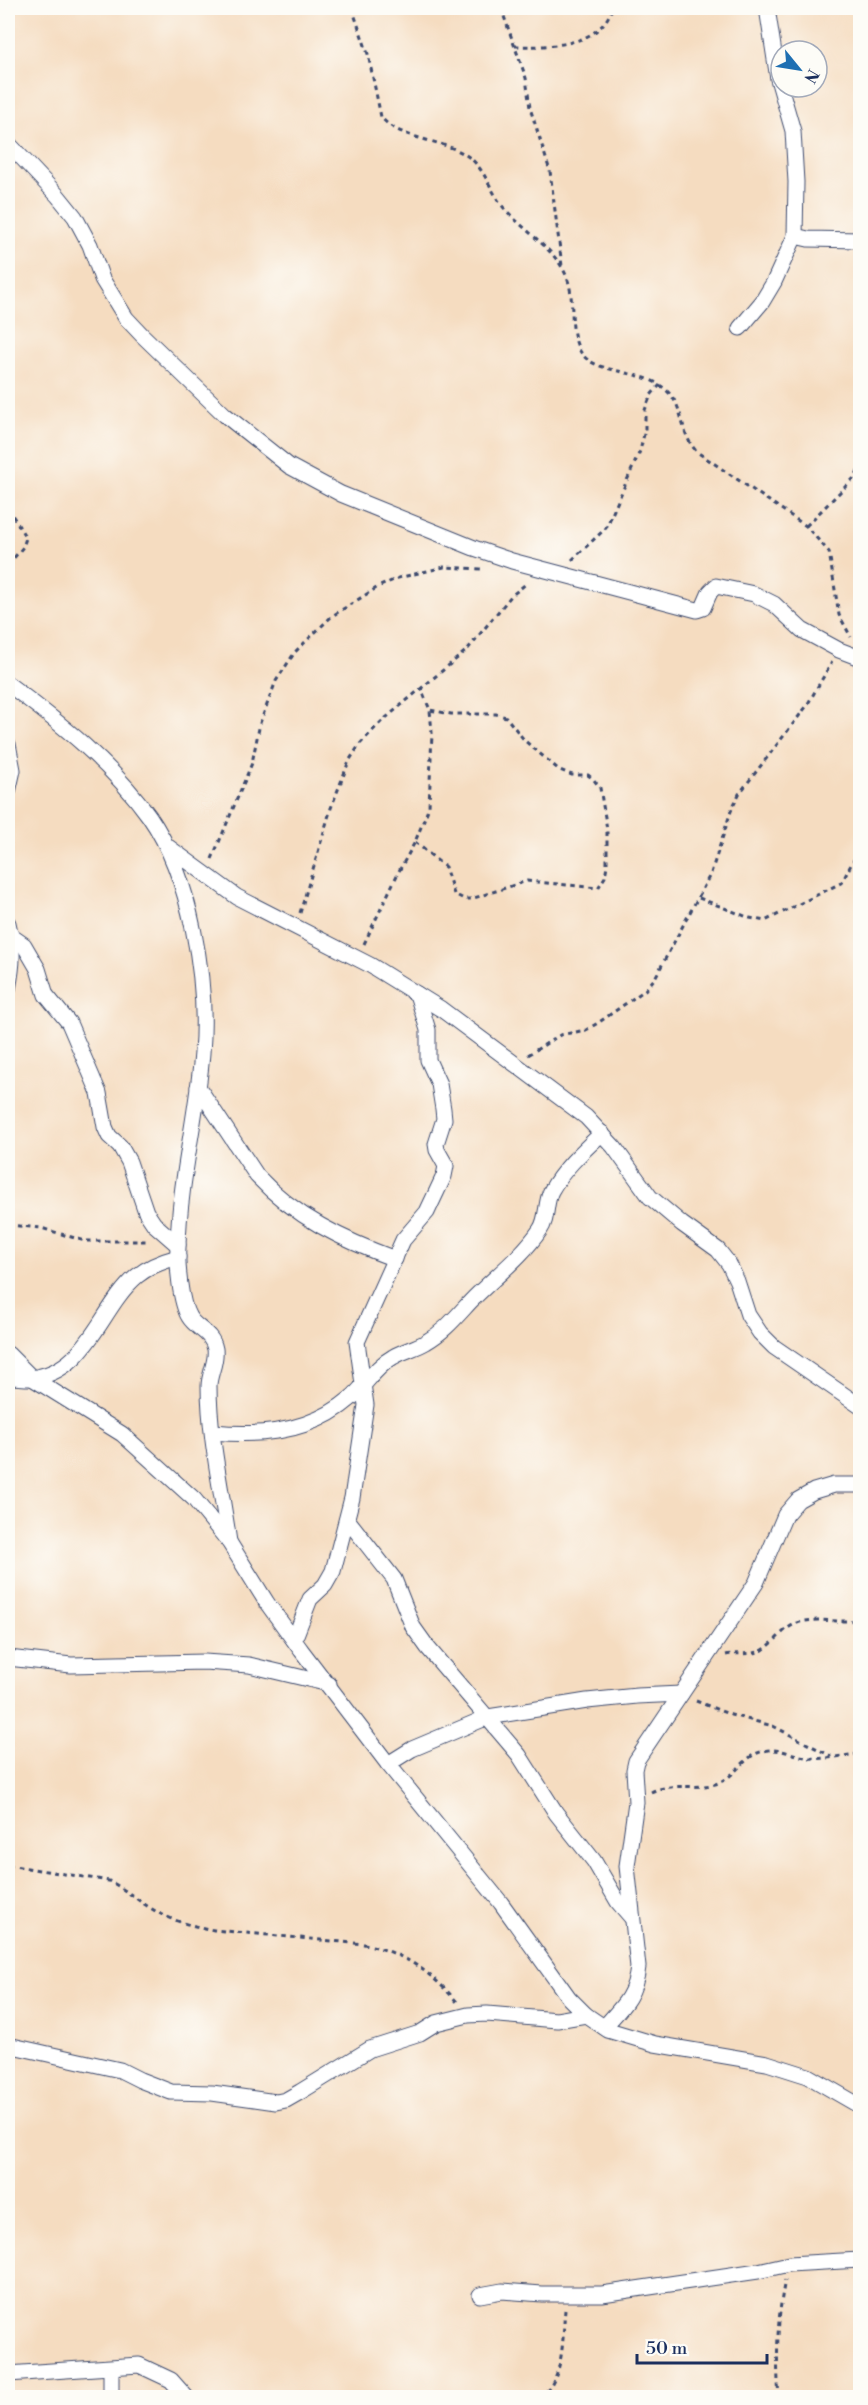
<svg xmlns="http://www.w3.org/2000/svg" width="868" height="2405" viewBox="0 0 868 2405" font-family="'Libre Bodoni',serif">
<rect width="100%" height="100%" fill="#fdfcf7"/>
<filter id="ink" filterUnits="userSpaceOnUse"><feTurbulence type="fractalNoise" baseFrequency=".0167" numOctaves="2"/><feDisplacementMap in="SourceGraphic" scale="12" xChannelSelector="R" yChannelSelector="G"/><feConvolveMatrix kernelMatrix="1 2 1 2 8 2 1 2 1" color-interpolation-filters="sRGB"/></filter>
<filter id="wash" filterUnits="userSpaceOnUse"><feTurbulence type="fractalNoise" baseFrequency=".008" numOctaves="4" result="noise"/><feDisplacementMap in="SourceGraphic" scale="24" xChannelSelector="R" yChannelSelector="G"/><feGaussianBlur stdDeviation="1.35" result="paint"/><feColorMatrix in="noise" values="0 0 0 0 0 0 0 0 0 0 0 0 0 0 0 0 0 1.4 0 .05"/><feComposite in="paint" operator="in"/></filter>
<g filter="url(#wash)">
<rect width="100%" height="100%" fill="#f5dcc0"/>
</g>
<g filter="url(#ink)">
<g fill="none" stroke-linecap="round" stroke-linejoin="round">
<g stroke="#3c496d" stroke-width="17">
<g id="street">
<polyline points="8,143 58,196 75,217 90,245 102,279 126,318 142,335 225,415 289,466 341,494 474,548 512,561 697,610 703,608 710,592 716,586 754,594 774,604 802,630 839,650 860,658"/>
<polyline points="795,236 808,239 860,240"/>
<polyline points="740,328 762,302 774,282 795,236 796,182 793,131 778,79 767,8"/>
<path d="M8 684C59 722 112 764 149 816 191 876 208 982 202 1053 197 1118 179 1182 178 1247 177 1264 180 1302 189 1317 196 1329 212 1332 215 1349 217 1362 209 1374 209 1386 209 1436 222 1492 229 1542"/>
<polyline points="8,744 13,770 8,792"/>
<polyline points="167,846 237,897 370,965 441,1009 586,1117 614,1147 650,1197 682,1224 718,1250 729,1264 737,1281 748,1315 760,1333 774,1347 860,1406"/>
<path d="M8 923C14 947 13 965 8 989"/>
<polyline points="11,936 24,945 38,969 46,995 69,1023 99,1093 105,1127 109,1136 120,1146 129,1162 146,1212 154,1224 178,1245"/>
<path d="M198 1087 257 1176C295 1217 343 1240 395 1259"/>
<polyline points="8,1354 32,1378 122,1434 194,1499 229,1542 267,1603 301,1650 388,1764 501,1903 569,1998 586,2015 608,2030 655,2044 767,2063 808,2076 860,2106"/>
<path d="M8 1377C15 1377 23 1378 30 1378 88 1373 100 1307 137 1276 149 1266 163 1261 178 1257"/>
<path d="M214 1432C262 1437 312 1432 351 1398 366 1385 375 1367 393 1357 403 1351 416 1348 426 1342 444 1332 456 1317 470 1302 493 1278 521 1258 540 1230 548 1219 545 1203 551 1191 563 1169 584 1150 602 1133"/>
<polyline points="347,1519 394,1579 413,1627 428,1648 519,1755 556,1813 594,1861 618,1902 631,1917"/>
<polyline points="294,1640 310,1599 325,1585 333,1571 352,1498 366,1405 357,1342 403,1240 427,1212 444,1176 446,1166 437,1150 436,1144 444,1119 443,1109 439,1084 428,1060 428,1030 417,994"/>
<polyline points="8,1658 71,1665 204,1662 249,1665 329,1684"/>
<polyline points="388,1764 412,1749 488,1717 587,1701 637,1696 681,1694"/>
<path d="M604 2027C622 2007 635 1996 638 1967L627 1866 636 1802 634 1770 636 1761 756 1583 785 1515 798 1500 814 1491 834 1485H860"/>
<polyline points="8,2045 120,2070 140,2080 171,2092 212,2093 276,2102 286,2100 300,2092 370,2049 420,2033 436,2023 468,2015 487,2014 557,2020 586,2015"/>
<polyline points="480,2295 502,2291 542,2294 602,2294 758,2271 789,2264 860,2260"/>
<polyline points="111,2368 111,2398"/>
<polyline points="8,2374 139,2365 171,2380 187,2398"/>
</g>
</g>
<g stroke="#3c496d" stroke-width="3" stroke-dasharray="4.5 4.5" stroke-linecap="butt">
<path d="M352 8 368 54 381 117C402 144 455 137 477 165 488 178 493 195 504 208 523 230 554 248 566 275 577 300 566 331 582 354 595 373 640 370 661 386 687 404 677 431 697 452L806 526 829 552 839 615 851 637"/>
<polyline points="501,8 526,78 530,108 550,171 562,266"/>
<path d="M515 46C549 47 600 47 612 8"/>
<polyline points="8,508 26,538 23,547 8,565"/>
<polyline points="806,526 856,476 860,467"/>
<polyline points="572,560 606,528 640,451 645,430 645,410 651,395 660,385"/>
<polyline points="415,842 445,867 454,894 464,899 471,899 527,881 598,888 605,877 607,865 607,829 600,788 594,780 588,775 572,775 558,769 525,741 506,717 496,714 451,714 430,710"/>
<polyline points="212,859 252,763 260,723 276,681 295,652 332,616 378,587 398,578 444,567 481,569"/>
<path d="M699 898 750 918 765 921 841 883C849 871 850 863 860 852"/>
<polyline points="300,913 331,808 349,761 360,744 381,722 467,650 511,596 527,583"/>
<polyline points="364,944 399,871 415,842 429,807 432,733 430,710 421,688"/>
<polyline points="528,1055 560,1035 586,1030 598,1023 645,990 655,978 711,873 731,811 739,794 806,707 832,662"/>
<polyline points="8,1225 41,1228 85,1241 150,1241"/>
<path d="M726 1655C738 1652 752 1656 763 1650 779 1640 783 1625 805 1621 824 1618 842 1624 860 1619"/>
<polyline points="696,1701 731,1715 773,1726 831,1756"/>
<path d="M651 1792C672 1782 694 1790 715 1784 735 1779 743 1755 764 1751 779 1747 795 1756 810 1758 826 1760 844 1755 860 1754"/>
<path d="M8 1865 109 1881C125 1889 137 1900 152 1909 171 1921 193 1926 214 1930L364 1944C404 1953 430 1971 457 2002"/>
<path d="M540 2398C565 2378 562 2340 565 2310"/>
<path d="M779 2398C776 2358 777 2319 785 2280"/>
</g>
<use href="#street" stroke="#fff" stroke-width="15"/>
</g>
</g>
<rect width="868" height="2405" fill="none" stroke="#fdfcf7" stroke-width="30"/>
<g transform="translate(799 69) rotate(120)"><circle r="28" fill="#fdfcf7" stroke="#a3aaba" stroke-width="1.5"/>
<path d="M0-4.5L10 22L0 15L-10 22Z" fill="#1f6fb2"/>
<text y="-9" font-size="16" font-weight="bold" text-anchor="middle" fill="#1b2f5e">N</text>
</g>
<path d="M637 2354v9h130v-9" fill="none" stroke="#1b2f5e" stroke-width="3"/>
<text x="646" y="2354" font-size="18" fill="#1b2f5e" stroke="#fdfcf7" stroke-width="4.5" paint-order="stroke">50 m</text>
</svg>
